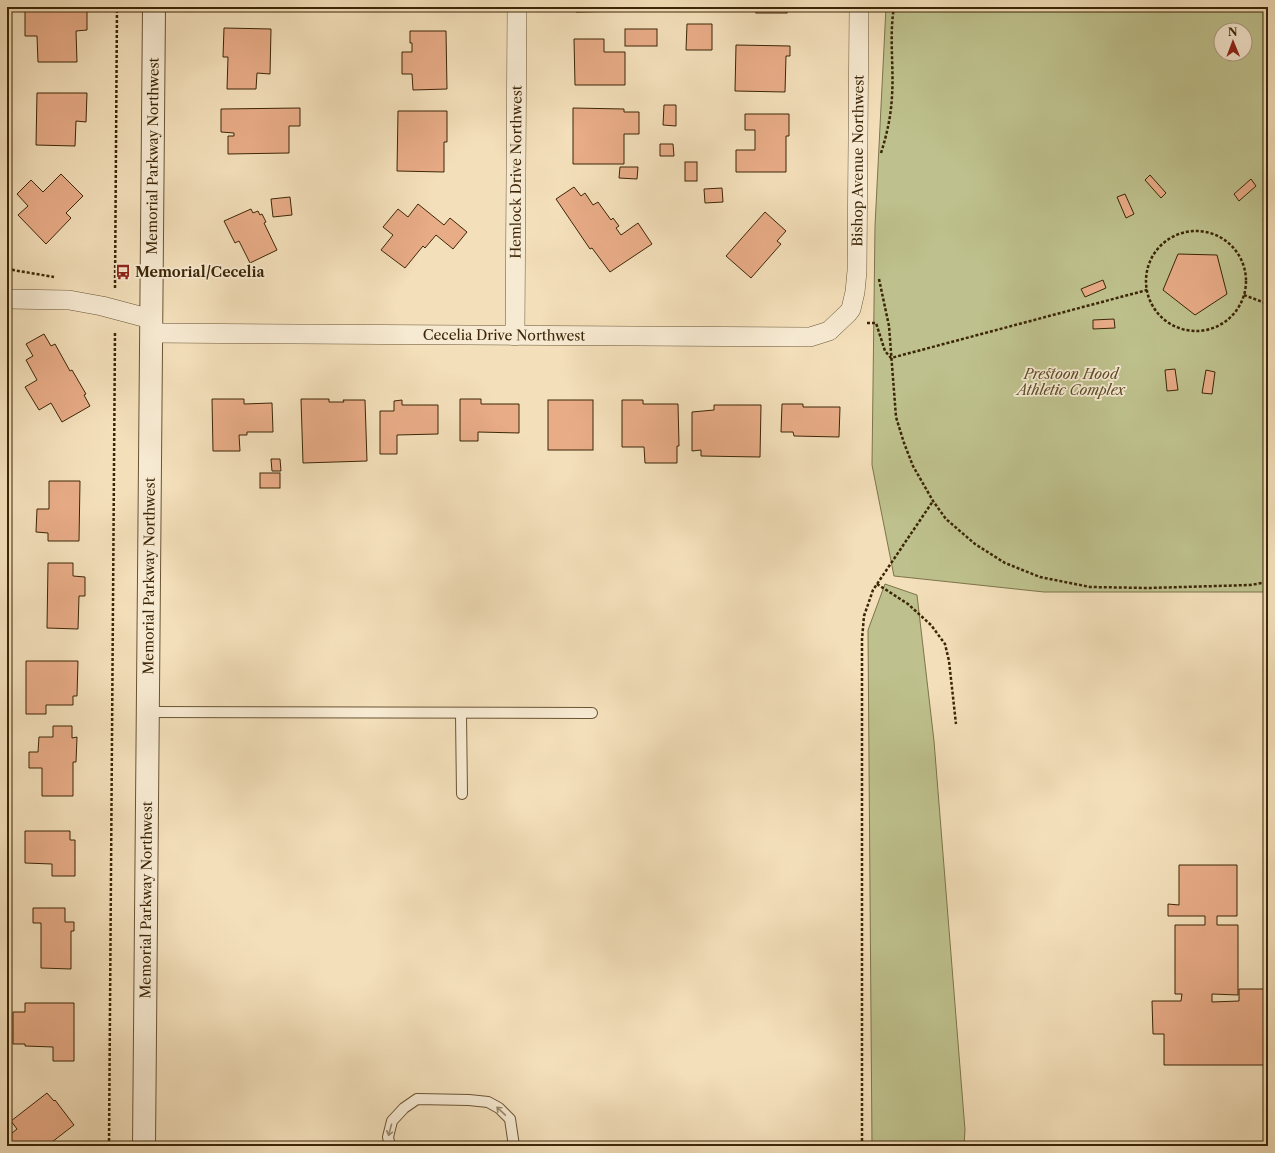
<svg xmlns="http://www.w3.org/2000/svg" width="1275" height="1153" viewBox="0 0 1275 1153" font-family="'Libre Caslon Text',serif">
<rect width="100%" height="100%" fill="#f3dfba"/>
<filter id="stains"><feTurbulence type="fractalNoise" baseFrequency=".005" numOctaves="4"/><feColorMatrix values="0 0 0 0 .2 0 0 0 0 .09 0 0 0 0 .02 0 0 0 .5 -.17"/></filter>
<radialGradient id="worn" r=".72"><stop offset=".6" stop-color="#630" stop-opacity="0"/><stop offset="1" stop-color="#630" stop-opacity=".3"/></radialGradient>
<g fill="#bec18d" stroke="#7d744a" fill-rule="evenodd">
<path d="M886 7H1268V592H1044L894 576 872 465 875 226ZM1221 30H1245V54H1221Z"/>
<polygon points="885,584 917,595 934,741 965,1130 964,1146 872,1146 868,630"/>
</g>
<g fill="#e8ac87" stroke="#3c2607">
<rect x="226" y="7" width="28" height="1"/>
<polygon points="403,7 446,7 446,9 403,10"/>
<polygon points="576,7 628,7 628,11 576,12"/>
<rect x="756" y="7" width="31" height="6"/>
<polygon points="87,9 87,30 76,31 77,62 38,62 37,36 25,36 25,10"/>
<polygon points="687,24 712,24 712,50 686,50"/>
<polygon points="224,28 271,29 270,74 257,73 256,89 227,89 228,57 223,57"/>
<rect x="625" y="29" width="32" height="17"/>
<polygon points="410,31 446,31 447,89 413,90 412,74 402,74 402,52 412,52 412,43 410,43"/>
<polygon points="574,39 604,39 604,52 625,52 625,85 575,85"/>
<polygon points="736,45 790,46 790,56 786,56 785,92 735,91"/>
<polygon points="37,93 87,93 86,122 76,121 75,146 36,145"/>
<polygon points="664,105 676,105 676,126 663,125"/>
<polygon points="300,108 300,126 289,126 289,153 228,154 228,136 234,136 234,133 221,132 221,109"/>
<polygon points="573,108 624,109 624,112 639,112 639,134 624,134 624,164 573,164"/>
<polygon points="398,111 447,111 447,142 444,142 444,172 397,171"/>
<polygon points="745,114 789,114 789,136 786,136 786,172 736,172 736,150 755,150 755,130 745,130"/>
<polygon points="660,144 673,144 674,156 660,156"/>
<rect x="685" y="162" width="12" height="19"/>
<polygon points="620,167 638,167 637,179 619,178"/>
<polygon points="61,174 83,196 66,213 71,218 46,244 18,215 28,206 17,194 31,180 43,192"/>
<polygon points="1150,175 1166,193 1161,198 1145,180"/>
<polygon points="1251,179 1256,186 1239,201 1234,194"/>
<polygon points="574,187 581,196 585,193 593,205 598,202 611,220 613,218 619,226 616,228 621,235 638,223 652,244 610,272 592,248 590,249 556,199"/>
<polygon points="722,188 723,202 705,203 704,189"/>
<polygon points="1125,194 1134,214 1126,218 1117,197"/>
<polygon points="290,197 292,215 273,217 271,199"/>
<polygon points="418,204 444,225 450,218 467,232 453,249 436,235 425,248 423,246 405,268 381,250 393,235 383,227 398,209 408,217"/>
<polygon points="251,209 253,213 258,211 260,215 262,214 266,222 264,223 277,250 250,263 239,241 235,243 224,221"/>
<polygon points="765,212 786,231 777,241 781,244 751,278 726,256"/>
<polygon points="1268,212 1268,224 1263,221"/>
<polygon points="1178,254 1217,255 1227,294 1195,315 1163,290"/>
<polygon points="1103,280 1106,288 1085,297 1081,289"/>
<polygon points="1114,319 1115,328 1093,329 1093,320"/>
<polygon points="44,334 51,346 55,344 70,371 72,370 86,394 84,395 90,406 62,422 51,403 39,410 25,387 37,380 26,360 33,356 26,344"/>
<polygon points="1175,369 1178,390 1167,391 1165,370"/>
<polygon points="1206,370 1215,372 1212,394 1202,393"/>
<polygon points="212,399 244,399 244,404 272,403 273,432 247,432 247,435 239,435 240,451 213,451"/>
<polygon points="301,399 329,399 329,402 344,402 343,400 365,400 367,461 303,463"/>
<polygon points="460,399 481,399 481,404 519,404 519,433 478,432 478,441 460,441"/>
<polygon points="402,400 402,405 438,405 438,434 397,435 397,454 380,454 380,411 394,411 394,401"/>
<rect x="548" y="400" width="45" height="50"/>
<polygon points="622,400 643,400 643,404 678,404 679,446 677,446 677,463 645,463 644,447 622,447"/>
<polygon points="782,404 803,404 803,407 840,407 839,437 794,436 793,432 781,432"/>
<polygon points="714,405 761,405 760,457 701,456 701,450 692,451 692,412 714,410"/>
<polygon points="271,459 280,459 281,471 272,471"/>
<rect x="260" y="473" width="20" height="15"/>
<polygon points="49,481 80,481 79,541 48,541 48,533 36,532 37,509 49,509"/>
<polygon points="48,563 73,563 73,576 85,577 85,596 79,596 78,629 47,628"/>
<polygon points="26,661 78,661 77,696 73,696 73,705 46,705 46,714 26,714"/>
<polygon points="53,726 72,726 72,738 77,737 76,762 73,762 73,796 42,796 42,768 29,768 29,752 38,752 39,737 53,737"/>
<polygon points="25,831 70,831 70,840 75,840 75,876 52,876 52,864 25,863"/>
<polygon points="1179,865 1237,865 1237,916 1217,916 1217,925 1238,925 1238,995 1212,994 1212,1002 1239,1001 1239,989 1268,989 1268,1065 1164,1065 1164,1034 1153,1034 1152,1001 1181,1001 1182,994 1175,994 1175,925 1205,925 1205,916 1168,916 1168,904 1179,905"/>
<polygon points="33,908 65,908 65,922 74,922 74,931 71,931 71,969 41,968 41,923 33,923"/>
<polygon points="25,1003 74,1003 74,1061 53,1061 53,1047 25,1046 25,1044 13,1044 13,1012 25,1012"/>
<polygon points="47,1093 54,1101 55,1100 74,1125 52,1142 55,1146 13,1146 7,1137 17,1129 11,1121"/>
</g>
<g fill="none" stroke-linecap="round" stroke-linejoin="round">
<g stroke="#6a5434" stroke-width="12">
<g id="service">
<polyline points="148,712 592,713"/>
<polyline points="461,714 462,794"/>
<polyline points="390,1146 388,1137 392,1121 404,1108 417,1099 469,1100 488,1102 499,1108 510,1119 514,1146"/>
</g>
</g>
<g stroke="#6a5434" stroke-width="20">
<g id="minor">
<polyline points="7,299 69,300 102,306 151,319"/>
<path id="s1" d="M151 333 810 337 829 331 848 313 851 309 855 292 857 271 859 7"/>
<path id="s2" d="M515 336 517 7"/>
</g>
</g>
<g stroke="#6a5434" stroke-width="24">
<g id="tertiary">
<path id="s3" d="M144 1146 154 7"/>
</g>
</g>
<g stroke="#3c2607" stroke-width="2.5" stroke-dasharray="3 2" stroke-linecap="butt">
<path d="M881 153C887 134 891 116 892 96 894 66 889 37 894 7"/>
<circle cx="1196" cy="281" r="50"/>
<polyline points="7,269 54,277"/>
<polyline points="879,279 889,326 896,417 904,443 913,466 933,501 946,519 975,544 1005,563 1040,577 1090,587 1149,588 1250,585 1268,582"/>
<polyline points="115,288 117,7"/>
<polyline points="1244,295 1268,304"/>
<polyline points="867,323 876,323 885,351 891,358 1147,290"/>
<polyline points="877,584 908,604 931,625 945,644 949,661 956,724"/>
<polyline points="109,1146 115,331"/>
<polyline points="862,1146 862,639 864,616 873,590 933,501"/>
</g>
<use href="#service" stroke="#f7ead2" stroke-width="10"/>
<use href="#minor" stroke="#f7ead2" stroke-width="19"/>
<use href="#tertiary" stroke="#f7ead2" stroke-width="22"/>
</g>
<defs><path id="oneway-shaft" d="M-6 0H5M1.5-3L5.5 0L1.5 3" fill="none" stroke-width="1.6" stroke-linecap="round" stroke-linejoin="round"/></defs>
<g stroke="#9a886c">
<use href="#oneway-shaft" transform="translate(501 1111) rotate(-137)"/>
<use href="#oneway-shaft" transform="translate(390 1130) rotate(105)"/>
</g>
<defs>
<g id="bus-bare" transform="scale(1.2)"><path d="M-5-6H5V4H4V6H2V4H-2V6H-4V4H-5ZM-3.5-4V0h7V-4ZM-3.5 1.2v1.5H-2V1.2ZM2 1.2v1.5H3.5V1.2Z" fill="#8f2418" stroke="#f7ead2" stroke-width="2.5" paint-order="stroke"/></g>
</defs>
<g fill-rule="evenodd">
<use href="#bus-bare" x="123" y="272"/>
</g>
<g text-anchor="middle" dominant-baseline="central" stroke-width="3.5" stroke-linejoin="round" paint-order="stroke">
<g font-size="14" fill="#3c2607" stroke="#f7ead2">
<text stroke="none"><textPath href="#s3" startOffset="990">Memorial Parkway Northwest</textPath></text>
<text stroke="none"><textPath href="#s1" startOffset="859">Bishop Avenue Northwest</textPath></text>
<text stroke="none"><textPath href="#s2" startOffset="164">Hemlock Drive Northwest</textPath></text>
<text stroke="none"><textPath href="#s1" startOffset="353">Cecelia Drive Northwest</textPath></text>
<text stroke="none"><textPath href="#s3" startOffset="570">Memorial Parkway Northwest</textPath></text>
<text stroke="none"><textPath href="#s3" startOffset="246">Memorial Parkway Northwest</textPath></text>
</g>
<g font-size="14" font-weight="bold" fill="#3c2607" stroke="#f7ead2" text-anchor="start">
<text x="135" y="272">Memorial/Cecelia</text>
</g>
<g font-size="14" font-style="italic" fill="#5c4d28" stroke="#f7ead2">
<text x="1071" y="374">Prestoon Hood<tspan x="1071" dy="16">Athletic Complex</tspan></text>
</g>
</g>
<rect width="1275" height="1153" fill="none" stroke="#f3dfba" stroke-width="24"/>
<rect x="8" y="8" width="1259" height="1137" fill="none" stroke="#3c2607" stroke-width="2"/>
<rect x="12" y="12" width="1251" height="1129" fill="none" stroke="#3c2607"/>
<g transform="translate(1233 42) rotate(359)"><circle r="19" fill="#f7ead2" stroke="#ac9c81"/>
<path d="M0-3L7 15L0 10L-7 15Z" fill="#8f2418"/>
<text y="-6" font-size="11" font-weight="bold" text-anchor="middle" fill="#3c2607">N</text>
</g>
<rect width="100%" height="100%" filter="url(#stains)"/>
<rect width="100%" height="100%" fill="url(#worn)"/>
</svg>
